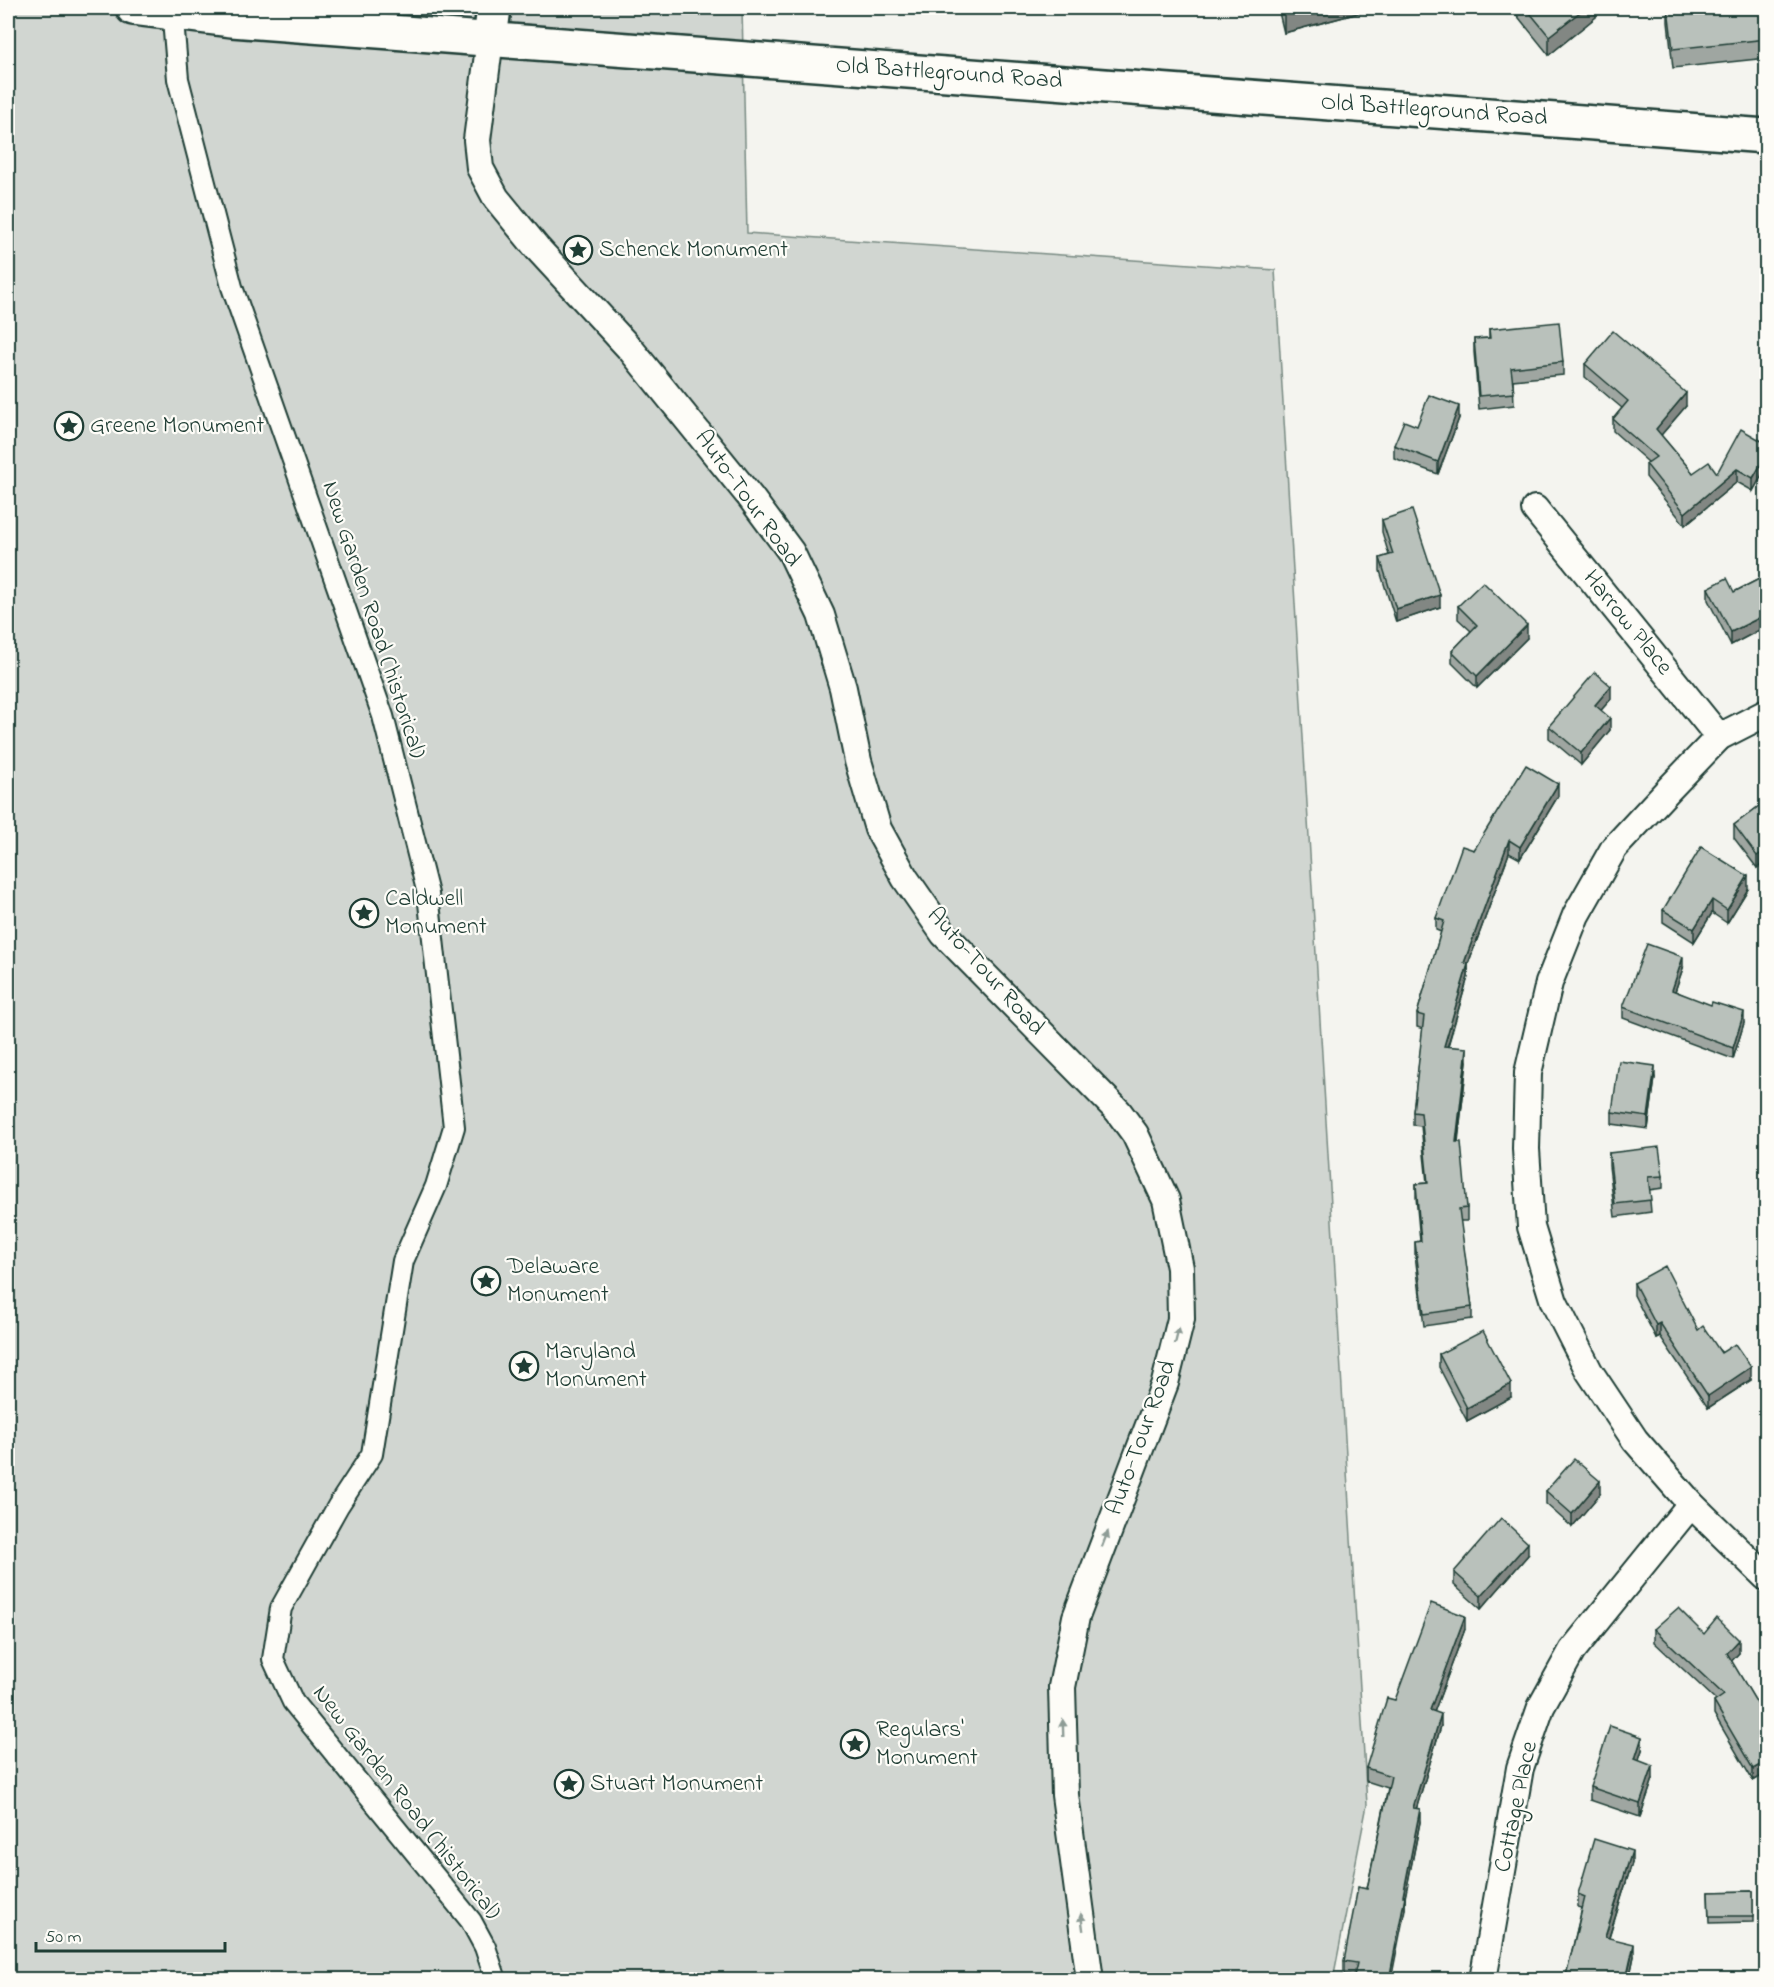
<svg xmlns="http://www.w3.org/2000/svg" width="1774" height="1987" viewBox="0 0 1774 1987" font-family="'Indie Flower',sans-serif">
<rect width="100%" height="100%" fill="#f4f4ef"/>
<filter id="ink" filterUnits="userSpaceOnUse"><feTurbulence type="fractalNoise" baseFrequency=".0167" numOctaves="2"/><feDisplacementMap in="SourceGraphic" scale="12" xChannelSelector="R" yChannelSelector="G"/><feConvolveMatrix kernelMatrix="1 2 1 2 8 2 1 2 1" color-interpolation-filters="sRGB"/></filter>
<g filter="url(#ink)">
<polygon fill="#d1d6d1" stroke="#788a82" stroke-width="1.5" points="8,8 742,8 747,233 1275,270 1367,1805 1333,1979 8,1980"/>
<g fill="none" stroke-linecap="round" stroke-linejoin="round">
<g stroke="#1f3d34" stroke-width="24">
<polyline id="pedestrian" points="172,8 178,79 232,287 383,716 428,894 454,1127 436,1186 403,1261 372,1454 338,1506 281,1608 273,1659 293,1702 471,1921 485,1947 496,1980"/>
</g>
<g stroke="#1f3d34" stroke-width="30">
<g id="minor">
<polyline points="490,39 477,140 480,168 496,198 537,248 632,351 751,498 791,552 821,615 843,688 858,761 878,829 905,878 944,934 1118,1111 1135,1134 1166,1200 1180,1268 1181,1319 1165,1383 1076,1617 1062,1687 1065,1795 1090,1980"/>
<polyline points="1535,509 1719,737"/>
<polyline points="1766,713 1719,737 1669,789 1614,848 1576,915 1549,983 1528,1073 1526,1149 1531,1227 1554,1302 1589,1371 1635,1440 1691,1504 1766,1577"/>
<polyline points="1483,1980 1520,1768 1541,1707 1572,1651 1691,1504"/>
</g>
</g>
<g stroke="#1f3d34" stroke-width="38">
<g id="tertiary">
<polyline points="133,8 232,20 1766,136"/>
<polyline points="490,39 494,8"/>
</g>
</g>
<use href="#pedestrian" stroke="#fdfcf7" stroke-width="20"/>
<use href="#minor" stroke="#fdfcf7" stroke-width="26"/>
<use href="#tertiary" stroke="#fdfcf7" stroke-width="33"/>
</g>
<g fill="#9fa6a1" stroke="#1f3d34" stroke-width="1.5">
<polygon points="1278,8 1377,8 1284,33"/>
<polygon points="1511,8 1596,8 1596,17 1549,55"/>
<polygon points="1668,8 1767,8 1767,58 1673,68 1668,22"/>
<polygon points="1489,329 1563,362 1563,375 1513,380 1514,405 1479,409 1474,352 1474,339 1489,338"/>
<polygon points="1585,364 1686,406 1661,435 1693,473 1717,473 1767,444 1767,466 1753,491 1737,482 1685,525 1646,477 1646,464 1648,462 1613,431 1613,419 1622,408 1585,377"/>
<polygon points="1459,418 1438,474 1394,458 1394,445"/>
<polygon points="1382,520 1440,607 1396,622 1380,571 1380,558 1389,555 1382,532"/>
<polygon points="1767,575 1767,626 1731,645 1708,600 1708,588 1734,592"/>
<polygon points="1458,606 1527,638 1477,688 1452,663 1452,651 1471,631 1458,619"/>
<polygon points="1611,699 1601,710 1610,730 1581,765 1549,738 1549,726"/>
<polygon points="1558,796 1520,859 1509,853 1468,964 1468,977 1448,1046 1467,1061 1458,1142 1467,1208 1467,1221 1460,1221 1472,1307 1472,1319 1424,1326 1415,1255 1415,1242 1420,1241 1416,1197 1416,1184 1427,1183 1421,1126 1413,1125 1413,1112 1423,1029 1417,1027 1417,1014 1441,932 1436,930 1436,918 1474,850"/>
<polygon points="1767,800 1767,861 1757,868 1734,838 1734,825"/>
<polygon points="1748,889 1727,923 1712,913 1694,942 1663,922 1663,910"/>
<polygon points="1683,968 1675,991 1744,1023 1733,1059 1623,1018 1623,1007"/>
<polygon points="1655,1078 1648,1129 1612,1124 1612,1112"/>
<polygon points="1609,1153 1663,1176 1663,1188 1649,1190 1651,1212 1615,1217 1609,1166"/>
<polygon points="1634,1283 1698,1330 1751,1380 1708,1408 1660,1336 1656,1338 1634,1295"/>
<polygon points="1439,1354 1511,1397 1467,1421 1439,1367"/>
<polygon points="1546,1491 1600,1494 1572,1527 1546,1504"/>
<polygon points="1528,1555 1481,1609 1454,1585 1454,1572"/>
<polygon points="1465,1629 1434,1712 1441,1726 1416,1809 1420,1822 1405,1896 1405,1909 1354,1975 1344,1974 1344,1961 1367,1889 1388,1788 1366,1781 1366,1768 1395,1700"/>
<polygon points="1654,1629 1704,1634 1739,1653 1731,1661 1767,1720 1767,1773 1753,1781 1714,1714 1714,1702 1716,1700 1654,1642"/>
<polygon points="1642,1750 1638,1761 1653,1779 1640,1817 1590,1800 1590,1787"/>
<polygon points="1632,1863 1609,1938 1634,1956 1629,1980 1565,1980 1582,1908 1578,1907 1578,1894"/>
<polygon points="1753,1891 1753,1922 1709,1923 1708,1892"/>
</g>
<g fill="#828783" stroke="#1f3d34" stroke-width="1.5">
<polygon points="1308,8 1377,8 1284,33 1284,14"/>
<polygon points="1585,8 1596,8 1596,17 1549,55 1549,36"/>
<polygon points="1686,393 1686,406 1656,441 1656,429"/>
<polygon points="1459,406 1459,418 1438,474 1438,462"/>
<polygon points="1767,454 1767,466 1753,491 1753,478"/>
<polygon points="1737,469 1737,482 1685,525 1685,513"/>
<polygon points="1440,595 1440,607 1396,622 1396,609"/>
<polygon points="1767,614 1767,626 1731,645 1731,632"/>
<polygon points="1527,625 1527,638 1477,688 1477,676"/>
<polygon points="1611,686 1611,699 1595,717 1595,705"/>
<polygon points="1610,718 1610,730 1581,765 1581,753"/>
<polygon points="1558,784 1558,796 1520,859 1520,847"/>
<polygon points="1509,840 1509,853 1464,975 1464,963"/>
<polygon points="1767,849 1767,861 1757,868 1757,856"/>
<polygon points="1748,876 1748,889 1727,923 1727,910"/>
<polygon points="1712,900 1712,913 1694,942 1694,929"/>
<polygon points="1683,957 1683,968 1672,1000 1672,990"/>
<polygon points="1468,964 1468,977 1444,1058 1444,1046"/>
<polygon points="1744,1012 1744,1023 1733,1059 1733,1048"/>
<polygon points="1467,1048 1467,1061 1456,1155 1456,1142"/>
<polygon points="1655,1066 1655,1078 1648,1129 1648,1117"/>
<polygon points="1660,1323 1660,1336 1656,1338 1656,1325"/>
<polygon points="1751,1367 1751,1380 1708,1408 1708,1396"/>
<polygon points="1511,1384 1511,1397 1467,1421 1467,1408"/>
<polygon points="1600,1481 1600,1494 1572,1527 1572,1514"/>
<polygon points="1528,1543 1528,1555 1481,1609 1481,1596"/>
<polygon points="1465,1616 1465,1629 1430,1723 1430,1710"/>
<polygon points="1739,1640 1739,1653 1727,1666 1727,1653"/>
<polygon points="1441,1714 1441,1726 1413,1820 1413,1808"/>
<polygon points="1642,1737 1642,1750 1635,1772 1635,1759"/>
<polygon points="1767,1761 1767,1773 1753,1781 1753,1769"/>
<polygon points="1653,1766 1653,1779 1640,1817 1640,1804"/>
<polygon points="1420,1809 1420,1822 1403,1908 1403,1896"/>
<polygon points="1632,1851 1632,1863 1605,1950 1605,1937"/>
<polygon points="1405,1896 1405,1909 1391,1980 1389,1980"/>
<polygon points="1634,1944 1634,1956 1629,1980 1626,1980"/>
</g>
<g fill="#b9c1bb" stroke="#1f3d34" stroke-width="1.5">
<polygon points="1283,8 1308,8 1284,14"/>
<polygon points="1526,8 1585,8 1549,36"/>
<polygon points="1668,8 1767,8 1767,39 1673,49"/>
<polygon points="1559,322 1563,362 1511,368 1514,393 1479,396 1474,339 1490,338 1489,329"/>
<polygon points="1613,331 1686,393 1656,429 1693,473 1709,462 1717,473 1741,429 1767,444 1767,454 1753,478 1737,469 1685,513 1646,464 1656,457 1613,419 1628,401 1585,364"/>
<polygon points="1429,395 1459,406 1438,462 1394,445 1404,421 1417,426"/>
<polygon points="1412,510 1440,595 1396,609 1380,558 1393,554 1382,520"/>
<polygon points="1767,575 1767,614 1731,632 1708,588 1727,578 1734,592"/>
<polygon points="1483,582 1527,625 1477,676 1452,651 1477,625 1458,606"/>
<polygon points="1595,672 1611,686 1595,705 1610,718 1581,753 1549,726"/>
<polygon points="1526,765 1558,784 1520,847 1509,840 1464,963 1468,964 1444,1046 1467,1048 1456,1142 1461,1142 1467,1208 1459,1209 1472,1307 1424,1314 1415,1242 1421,1241 1416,1184 1428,1183 1421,1113 1413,1112 1424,1016 1417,1014 1444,921 1436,918 1462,846 1474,850"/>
<polygon points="1767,800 1767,849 1757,856 1734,825"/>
<polygon points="1701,847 1748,876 1727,910 1712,900 1694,929 1663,910"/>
<polygon points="1647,944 1683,957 1672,990 1711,1005 1712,1002 1744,1012 1733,1048 1623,1007"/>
<polygon points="1619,1061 1655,1066 1648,1117 1612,1112"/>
<polygon points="1659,1147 1663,1176 1648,1177 1651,1200 1615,1204 1609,1153"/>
<polygon points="1665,1266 1698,1330 1703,1326 1721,1353 1735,1344 1751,1367 1708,1396 1660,1323 1656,1325 1634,1283"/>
<polygon points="1483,1331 1511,1384 1467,1408 1439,1354"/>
<polygon points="1574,1459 1600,1481 1572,1514 1546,1491"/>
<polygon points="1501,1518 1528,1543 1481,1596 1454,1572"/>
<polygon points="1431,1603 1465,1616 1430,1710 1441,1714 1413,1808 1420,1809 1403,1896 1405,1896 1389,1980 1353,1980 1357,1963 1344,1961 1358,1887 1367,1889 1391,1776 1366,1768 1387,1698 1395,1700"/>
<polygon points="1678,1608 1704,1634 1717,1618 1739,1640 1727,1653 1767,1720 1767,1761 1753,1769 1714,1702 1724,1695 1654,1629"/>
<polygon points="1610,1726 1642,1737 1635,1759 1653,1766 1640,1804 1590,1787"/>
<polygon points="1594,1839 1632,1851 1605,1937 1634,1944 1626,1980 1609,1976 1608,1980 1565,1980 1585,1897 1578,1894"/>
<polygon points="1753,1891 1753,1916 1709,1916 1708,1892"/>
</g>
<defs><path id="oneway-solid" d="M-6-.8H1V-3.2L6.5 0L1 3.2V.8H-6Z" transform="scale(1.5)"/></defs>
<g fill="#8e9c96">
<use href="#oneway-solid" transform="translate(1177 1336) rotate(-76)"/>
<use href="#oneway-solid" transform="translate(1105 1539) rotate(-69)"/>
<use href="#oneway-solid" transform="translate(1063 1728) rotate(-92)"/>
<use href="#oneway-solid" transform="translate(1082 1922) rotate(-98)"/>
</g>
</g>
<defs>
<g id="sight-ring" transform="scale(1.5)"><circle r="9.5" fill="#fdfcf7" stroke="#1f3d34" stroke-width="1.5"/><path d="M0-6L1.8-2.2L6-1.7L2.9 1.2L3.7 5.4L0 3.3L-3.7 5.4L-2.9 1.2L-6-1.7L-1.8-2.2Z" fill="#1f3d34"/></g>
</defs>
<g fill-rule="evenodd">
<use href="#sight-ring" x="578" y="250"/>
<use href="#sight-ring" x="69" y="426"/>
<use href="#sight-ring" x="364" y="913"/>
<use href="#sight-ring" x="486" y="1281"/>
<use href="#sight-ring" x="524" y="1366"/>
<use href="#sight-ring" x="855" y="1744"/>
<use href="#sight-ring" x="569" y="1784"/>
</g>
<g text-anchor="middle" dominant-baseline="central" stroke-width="4.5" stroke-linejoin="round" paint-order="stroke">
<g font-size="24" fill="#1f3d34" stroke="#fdfcf7">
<text transform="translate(949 74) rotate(4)">Old Battleground Road</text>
<text transform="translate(1434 111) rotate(4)">Old Battleground Road</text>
<text transform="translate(747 499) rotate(54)">Auto-Tour Road</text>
<text transform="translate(373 620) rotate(72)">New Garden Road (historical)</text>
<text transform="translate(1627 623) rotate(51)">Harrow Place</text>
<text transform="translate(985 972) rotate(48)">Auto-Tour Road</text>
<text transform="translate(1142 1438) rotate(-70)">Auto-Tour Road</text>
<text transform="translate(406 1803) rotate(52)">New Garden Road (historical)</text>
<text transform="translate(1517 1807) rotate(-78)">Cottage Place</text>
</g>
<g font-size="24" fill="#1f3d34" stroke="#fdfcf7" text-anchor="start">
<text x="599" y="250">Schenck Monument</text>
<text x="90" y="426">Greene Monument</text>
<text x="385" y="899">Caldwell<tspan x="385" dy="28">Monument</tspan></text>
<text x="507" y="1267">Delaware<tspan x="507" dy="28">Monument</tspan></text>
<text x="545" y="1352">Maryland<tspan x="545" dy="28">Monument</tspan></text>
<text x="876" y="1730">Regulars'<tspan x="876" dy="28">Monument</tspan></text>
<text x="590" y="1784">Stuart Monument</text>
</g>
</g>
<rect width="1774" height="1987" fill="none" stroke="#fdfcf7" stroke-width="30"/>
<rect x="15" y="15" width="1744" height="1957" fill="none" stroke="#1f3d34" stroke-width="2" filter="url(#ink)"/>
<path d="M36 1942v9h189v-9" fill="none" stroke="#1f3d34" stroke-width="3"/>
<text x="45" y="1942" font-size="18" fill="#1f3d34" stroke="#fdfcf7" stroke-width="4.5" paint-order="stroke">50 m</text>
</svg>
